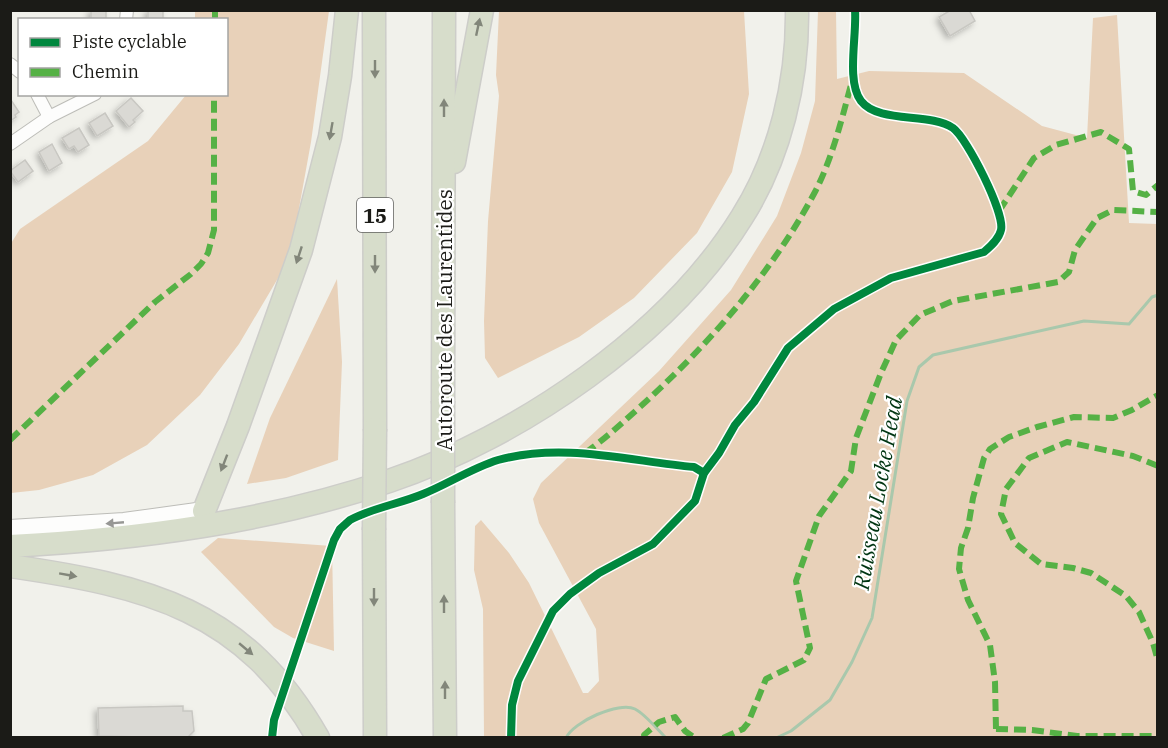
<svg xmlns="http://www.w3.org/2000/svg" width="1168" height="748" viewBox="0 0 1168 748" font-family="'IBM Plex Serif',serif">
<defs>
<filter id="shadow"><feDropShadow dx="-3" dy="3" stdDeviation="3" flood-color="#0004"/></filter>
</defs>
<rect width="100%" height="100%" fill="#f1f1eb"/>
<g fill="#e8d1b9">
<polygon points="195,11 329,11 311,142 290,258 239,344 200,395 147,445 93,475 39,490 11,493 10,245 20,229 148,141 186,95 226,94 226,20 195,19"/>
<polygon points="499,11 744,11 749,94 732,172 697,233 634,298 579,337 498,378 485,358 484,321 488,221 499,96 496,75"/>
<polygon points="818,11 836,11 837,79 869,71 964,73 1042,126 1087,138 1093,18 1117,15 1129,223 1157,224 1157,737 484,737 483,609 474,570 475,526 481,520 509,553 529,583 583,693 588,693 599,681 596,629 539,523 533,499 541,483 659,371 731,290 777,216 801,153 815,101"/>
<polygon points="337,279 342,362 338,460 286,478 247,484 270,418"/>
<polygon points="218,538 332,546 334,651 293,638 274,627 201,552"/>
</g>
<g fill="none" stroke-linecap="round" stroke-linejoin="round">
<g stroke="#a9c8ac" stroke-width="3">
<path d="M566 738C573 722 619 701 635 709 645 714 658 730 666 738"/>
<polyline points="776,738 791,731 830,700 852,662 872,618 907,401 919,367 933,355 1084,321 1129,324 1152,297 1158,295"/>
</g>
</g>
<g fill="#dad9d4" stroke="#c8c7c2" stroke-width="1.5" filter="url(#shadow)">
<rect x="91" y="10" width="15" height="10"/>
<rect x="148" y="10" width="15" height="10"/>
<polygon points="951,10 969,10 975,21 950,36 939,17"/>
<polygon points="131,98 143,111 133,120 135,122 129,127 116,111"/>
<polygon points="11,100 19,112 15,115 16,117 10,121"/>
<polygon points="105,113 113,126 97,136 89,123"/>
<polygon points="79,128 89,145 78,152 74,146 69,149 62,138"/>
<polygon points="52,144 62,163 49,171 39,152"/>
<polygon points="25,160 33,171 18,182 10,171"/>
<polygon points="183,706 183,711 192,711 194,731 187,738 99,736 98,708"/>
</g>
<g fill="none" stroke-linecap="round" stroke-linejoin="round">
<g stroke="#bdbdb8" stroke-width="14">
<g id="minor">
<polyline points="126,20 127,10"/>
<polyline points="10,64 20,72"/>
<polyline points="37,94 49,117"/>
<polyline points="10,144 49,117 95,94"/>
</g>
</g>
<g stroke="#bdbdb8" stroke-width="20">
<polyline id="secondary" points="10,529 124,522 204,511"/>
</g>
<g stroke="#cdcdc9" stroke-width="25">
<g id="motorway">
<polyline points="374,10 375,429"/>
<polyline points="454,162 482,10"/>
<polyline points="443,401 444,10"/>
<polyline points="443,503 445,738"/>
<polyline points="204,511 238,426 301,250 330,137 340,76 347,10"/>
<polyline points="374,530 375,738"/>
<path d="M10 546C139 539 267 522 389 481 520 437 669 335 742 217 780 157 798 81 797 10"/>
<path d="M10 566C147 586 245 609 318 738"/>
</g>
</g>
<use href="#minor" stroke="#fdfdfc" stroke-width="12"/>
<use href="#secondary" stroke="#fdfdfc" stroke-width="18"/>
<use href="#motorway" stroke="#d7ddcb" stroke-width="22"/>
<g stroke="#cdcdc9" stroke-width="25" stroke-linecap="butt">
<g id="motorway-bridge">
<polyline points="443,401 443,503"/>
<polyline points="374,530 375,429"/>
</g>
</g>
<use href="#motorway-bridge" stroke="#d7ddcb" stroke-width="22"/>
<g stroke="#55b145" stroke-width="6" stroke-dasharray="12 6" stroke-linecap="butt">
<polyline points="215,20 215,10"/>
<polyline points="999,211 1034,158 1056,145 1101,132 1129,149 1133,191 1146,195 1158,185"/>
<polyline points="10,440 155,302 191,274 201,264 208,253 214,230 214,94"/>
<path d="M585 453C605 439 622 423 641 406 709 344 773 272 816 190 833 156 842 118 852 81"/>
<polyline points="1158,466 1133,456 1067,442 1029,458 1006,489 1001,514 1015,543 1041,564 1073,568 1091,573 1126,596 1139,612 1153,643 1158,661"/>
<polyline points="996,729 995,682 990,645 968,600 959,569 961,548 968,528 973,498 984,458 990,449 1009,437 1037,427 1074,417 1113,418 1132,410 1158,395"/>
<polyline points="996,729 1032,730 1077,736 1158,736"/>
<polyline points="645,738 644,735 659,722 675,717 685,731 695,738"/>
<polyline points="723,738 743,729 748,723 766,679 804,660 810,648 796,581 819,516 851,471 856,438 881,373 896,340 920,315 953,301 1058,282 1069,272 1075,250 1097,218 1113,210 1158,212"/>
</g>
<g stroke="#fff" stroke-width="11">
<g id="cycleway">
<path d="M272 738 274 720 334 540 340 529 350 520C372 508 399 504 423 494 448 484 472 468 498 460 563 442 629 461 694 467L704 473"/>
<path d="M511 738 512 705 518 681 553 611 570 594 599 573 653 544 695 501 704 473 719 453 735 425 754 402 788 348 834 309 891 278 984 252C991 246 999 239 1001 230 1005 213 967 138 953 128 929 112 879 124 861 101 846 81 857 36 855 10"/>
</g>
</g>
<use href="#cycleway" stroke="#00873e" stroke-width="8"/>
</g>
<defs><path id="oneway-solid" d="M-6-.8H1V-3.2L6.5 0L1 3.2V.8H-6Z" transform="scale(1.5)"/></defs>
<g fill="#82867a">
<use href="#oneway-solid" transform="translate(478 27) rotate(-78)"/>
<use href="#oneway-solid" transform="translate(375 69) rotate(90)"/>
<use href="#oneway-solid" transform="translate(444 108) rotate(-90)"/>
<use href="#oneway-solid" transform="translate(331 131) rotate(100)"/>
<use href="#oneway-solid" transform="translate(299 255) rotate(108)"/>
<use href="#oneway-solid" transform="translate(375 264) rotate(90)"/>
<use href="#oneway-solid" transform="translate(224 463) rotate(111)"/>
<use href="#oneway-solid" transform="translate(68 575) rotate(10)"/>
<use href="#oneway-solid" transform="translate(374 597) rotate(90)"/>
<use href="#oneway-solid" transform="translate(444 604) rotate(-90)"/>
<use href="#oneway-solid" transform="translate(246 649) rotate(40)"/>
<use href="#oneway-solid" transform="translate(445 690) rotate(-90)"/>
</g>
<use fill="#979795" href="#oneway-solid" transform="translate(115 523) rotate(175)"/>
<g text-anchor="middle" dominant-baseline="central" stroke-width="4.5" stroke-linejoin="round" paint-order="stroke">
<rect fill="#fff" stroke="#5f5f5d" stroke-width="1.5" x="357" y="198" width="36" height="34" rx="4.5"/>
<g font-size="20" font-weight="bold" fill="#1b1b17">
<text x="375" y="215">15</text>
</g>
<g font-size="21" fill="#1b1b17" stroke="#fff">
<text transform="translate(444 320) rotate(-90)">Autoroute des Laurentides</text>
</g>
<g font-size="22" font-style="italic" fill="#003512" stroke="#fff">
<text transform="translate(877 493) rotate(-80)">Ruisseau Locke Head</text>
</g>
</g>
<rect width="1168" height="748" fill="none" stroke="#1b1b17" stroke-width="24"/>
<rect x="18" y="18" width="210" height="78" fill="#ffffff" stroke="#a4a4a2" stroke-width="1.5"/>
<rect x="30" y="38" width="30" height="9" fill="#00873e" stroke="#a4a4a2" stroke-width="1.5"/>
<text x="72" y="48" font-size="18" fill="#1b1b17">Piste cyclable</text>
<rect x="30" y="68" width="30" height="9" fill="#55b145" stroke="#a4a4a2" stroke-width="1.5"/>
<text x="72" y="78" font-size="18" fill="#1b1b17">Chemin</text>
</svg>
